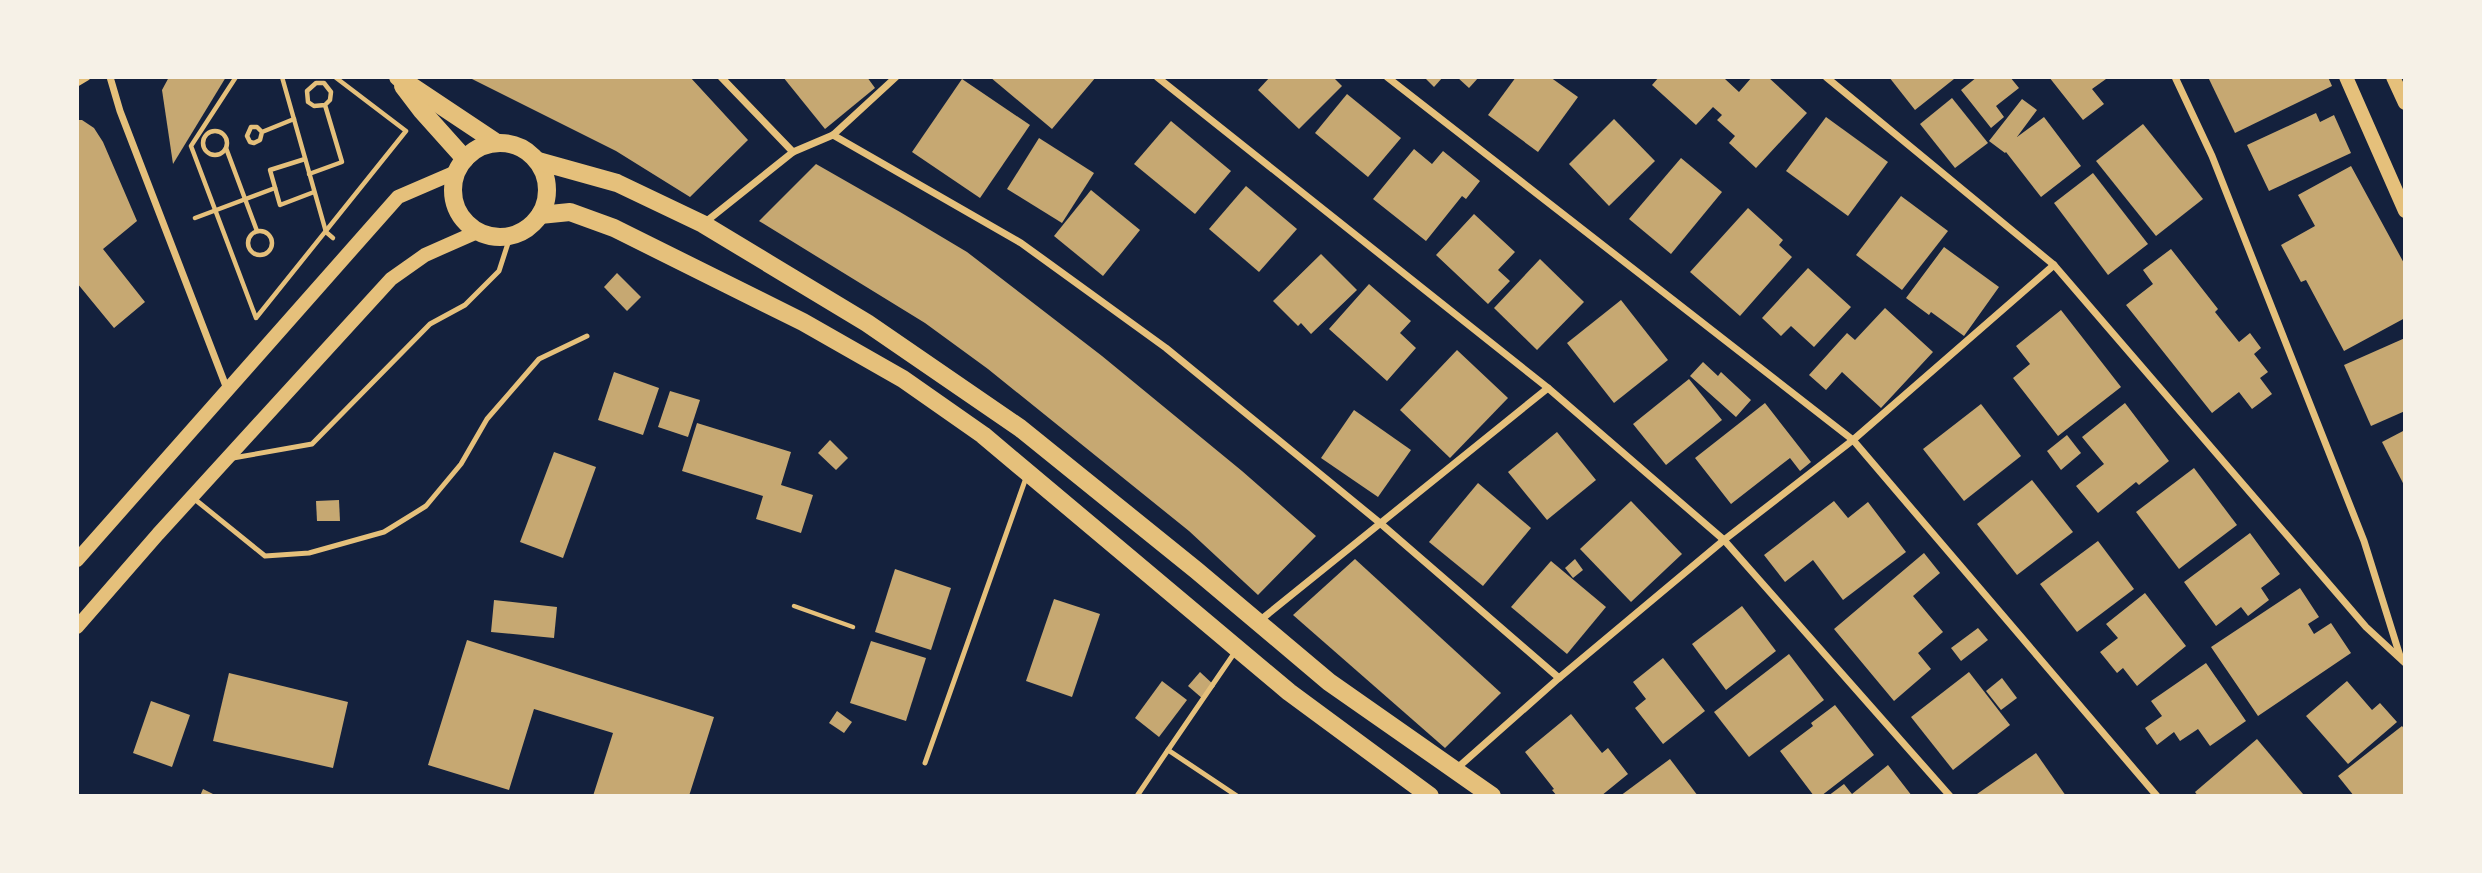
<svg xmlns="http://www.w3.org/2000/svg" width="2482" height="873" viewBox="0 0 2482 873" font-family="Lora,serif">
<rect width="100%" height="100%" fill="#14213d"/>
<g fill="#c6a872">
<polygon points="169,77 226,77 173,164 162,90"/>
<polygon points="468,77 690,77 748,140 690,197 616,151"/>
<polygon points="783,77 867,77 875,88 825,129"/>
<polygon points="990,77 1096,77 1052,129"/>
<polygon points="1270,77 1333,77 1342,86 1299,129 1258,90"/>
<polygon points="1424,77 1443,77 1434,87"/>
<polygon points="1457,77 1479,77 1469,88"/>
<polygon points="1516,77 1550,77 1578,97 1538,152 1488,115"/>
<polygon points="1659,77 1727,77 1725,79 1739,92 1752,77 1768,77 1807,113 1756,168 1729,143 1735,136 1717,120 1722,115 1713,107 1696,125 1652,85"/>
<polygon points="1889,77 1953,77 1954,79 1915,110"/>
<polygon points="1977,77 2010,77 2019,88 1996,106 2004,117 1991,128 1961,90"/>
<polygon points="2049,77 2105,77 2106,79 2092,89 2104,104 2083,120"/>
<polygon points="2208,77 2328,77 2332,86 2235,133"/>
<polygon points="962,79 1030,125 980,198 912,152"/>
<polygon points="1347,94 1401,138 1368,177 1315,133"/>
<polygon points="1952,98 1988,143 1955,168 1920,124"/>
<polygon points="2022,99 2037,110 2017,137 2044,117 2081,166 2041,197 2006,152 2005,153 1989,141"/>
<polygon points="2316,113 2320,122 2334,115 2351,153 2269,191 2247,145"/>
<polygon points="1826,117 1888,162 1848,216 1786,171"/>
<polygon points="1614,119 1655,161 1609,206 1569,164"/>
<polygon points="77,120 82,120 94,128 103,142 137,221 103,249 145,302 114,328 77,283"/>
<polygon points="1171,121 1231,171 1195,214 1134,164"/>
<polygon points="2143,124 2203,199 2156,236 2096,161"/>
<polygon points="1039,138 1094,173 1062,223 1007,189"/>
<polygon points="1414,149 1432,164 1443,151 1480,181 1466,199 1462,196 1426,241 1373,199"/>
<polygon points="1681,158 1722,192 1671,254 1629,219"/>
<polygon points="816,164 900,212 967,252 1102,356 1242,471 1316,536 1258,595 1189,531 988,369 925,323 759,221"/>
<polygon points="2351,166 2405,265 2405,318 2344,351 2306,280 2301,282 2281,245 2315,226 2298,195"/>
<polygon points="2093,173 2148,244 2108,275 2054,203"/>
<polygon points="1246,186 1297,229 1259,272 1209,229"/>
<polygon points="1091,190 1140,230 1103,276 1054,236"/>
<polygon points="1901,196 1948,231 1902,290 1856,255"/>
<polygon points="1748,208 1783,240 1779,245 1792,257 1740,316 1690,272"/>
<polygon points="1474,214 1515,252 1498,270 1510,281 1488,304 1436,255"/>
<polygon points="1944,247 1999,287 1964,336 1931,312 1929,315 1906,298"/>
<polygon points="2171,249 2218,309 2215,312 2239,342 2250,333 2261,348 2254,354 2268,372 2260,378 2272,394 2252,409 2239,392 2212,413 2126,305 2153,284 2143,270"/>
<polygon points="1321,254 1357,290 1311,334 1301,323 1298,326 1273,301"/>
<polygon points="1540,259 1584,302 1537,350 1494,308"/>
<polygon points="1808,268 1851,307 1814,347 1791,326 1781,336 1762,318"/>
<polygon points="617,273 641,297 627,311 604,287"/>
<polygon points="1369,284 1411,321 1400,333 1416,348 1387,381 1329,329"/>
<polygon points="1621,300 1668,360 1614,403 1567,343"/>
<polygon points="1885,308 1933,352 1881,408 1842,372 1826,390 1809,375 1847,333 1855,340"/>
<polygon points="2061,310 2121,387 2058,436 2013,378 2030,364 2016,346"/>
<polygon points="2405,338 2405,411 2371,426 2344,365"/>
<polygon points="1457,350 1508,398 1450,458 1400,410"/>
<polygon points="1703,362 1718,376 1721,372 1751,400 1736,417 1690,376"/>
<polygon points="614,372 659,388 643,435 598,420"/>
<polygon points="1689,379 1722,420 1666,465 1633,424"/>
<polygon points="670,391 700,400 688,437 658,427"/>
<polygon points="1765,403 1811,462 1800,471 1790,458 1731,504 1695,458"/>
<polygon points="2125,403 2169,461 2139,485 2136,482 2098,513 2076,486 2104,464 2082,437"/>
<polygon points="1981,404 2021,456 1964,501 1923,449"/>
<polygon points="1354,410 1411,450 1378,497 1321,458"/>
<polygon points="697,423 791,452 781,485 813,495 801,533 756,519 763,496 682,471"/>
<polygon points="2405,430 2405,487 2382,442"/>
<polygon points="1557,432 1596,480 1547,520 1508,472"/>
<polygon points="2067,435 2081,453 2061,470 2047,451"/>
<polygon points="830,440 848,458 836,470 818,453"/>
<polygon points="554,452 596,467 563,558 520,542"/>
<polygon points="2194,468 2237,525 2179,569 2136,512"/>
<polygon points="2032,480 2073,532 2017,575 1977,524"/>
<polygon points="1478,483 1531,528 1483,586 1429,542"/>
<polygon points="339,500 340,521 317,521 316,501"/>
<polygon points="1631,501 1682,554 1631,602 1580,549"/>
<polygon points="1834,501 1848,518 1868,502 1906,552 1843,600 1813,560 1785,582 1764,555"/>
<polygon points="2250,533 2280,574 2261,588 2269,600 2248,616 2241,607 2216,626 2184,582"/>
<polygon points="2098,541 2134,589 2077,632 2040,584"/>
<polygon points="1924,553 1940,573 1913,596 1943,632 1918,653 1931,669 1894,701 1834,629"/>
<polygon points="1355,559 1501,693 1445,748 1293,615"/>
<polygon points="1575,559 1583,570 1573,578 1565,568"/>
<polygon points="1551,561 1606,607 1567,654 1511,607"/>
<polygon points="895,569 951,588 931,650 875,632"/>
<polygon points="2300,588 2319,617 2308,624 2314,634 2331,623 2351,653 2258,716 2211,647"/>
<polygon points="2145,593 2186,646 2137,686 2123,668 2117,673 2100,652 2118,638 2106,624"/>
<polygon points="1054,599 1100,614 1072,697 1026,681"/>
<polygon points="494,600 557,607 554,638 491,632"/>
<polygon points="1742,606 1776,651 1726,690 1692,644"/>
<polygon points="1978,628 1988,640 1961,661 1951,648"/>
<polygon points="467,640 714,717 689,796 593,796 613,733 534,709 509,790 428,765"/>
<polygon points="871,641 926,658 906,721 850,703"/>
<polygon points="1789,654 1824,700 1749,757 1714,712"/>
<polygon points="1663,658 1705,711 1663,744 1635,708 1646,699 1633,682"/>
<polygon points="2206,663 2246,721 2210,746 2198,729 2180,741 2174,732 2157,745 2145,728 2162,716 2151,701"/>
<polygon points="1200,672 1215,686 1203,699 1188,686"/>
<polygon points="1969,672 2010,725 1953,770 1911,717"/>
<polygon points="229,673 348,702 333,768 213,741"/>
<polygon points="2002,678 2017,698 2001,710 1986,691"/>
<polygon points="1162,681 1187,700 1159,737 1135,718"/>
<polygon points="2347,681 2372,710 2380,703 2397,722 2348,764 2306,716"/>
<polygon points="151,701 190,715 172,767 133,753"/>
<polygon points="1835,705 1874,755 1821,796 1814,796 1780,751 1813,726 1811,723"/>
<polygon points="837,711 852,722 844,733 829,723"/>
<polygon points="1571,714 1602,753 1608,748 1628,774 1601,796 1557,796 1552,790 1554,789 1525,752"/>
<polygon points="2402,726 2405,730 2405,796 2354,796 2338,776"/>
<polygon points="2257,739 2303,794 2301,796 2198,796 2195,792"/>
<polygon points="2036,753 2066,796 1978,796 1977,794"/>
<polygon points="1670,759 1698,796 1620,796"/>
<polygon points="1888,765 1912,796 1828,796 1844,784 1852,794"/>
<polygon points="203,789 217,796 200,796"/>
</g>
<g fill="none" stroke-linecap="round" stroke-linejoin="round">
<g stroke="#e5c07b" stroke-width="4.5">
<polyline points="236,77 191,146 256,318 406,131 335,77"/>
<polyline points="282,77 326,232 333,238"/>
<circle cx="215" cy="143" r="12"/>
<polyline points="262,132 260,140 254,143 250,142 247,136 251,127 257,127 262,132 294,119"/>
<polyline points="226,148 257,231"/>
<polyline points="305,159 270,170 280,205 314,192"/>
<polyline points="309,174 342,162 325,105 330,100 331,92 324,83 316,83 307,91 308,102 314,106 325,105"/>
<polyline points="195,218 275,188"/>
<circle cx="260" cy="243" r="12"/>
<polyline points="794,606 853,627"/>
</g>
<g stroke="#e5c07b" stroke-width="5">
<polyline points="233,458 312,444 430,324 465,305 499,271 510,237"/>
<polyline points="192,497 265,556 309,553 384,532 426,506 461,464 487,419 539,359 587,336"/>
<polyline points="1168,750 1235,652"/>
<polyline points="925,763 1027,475"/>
<polyline points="1137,796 1168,750 1237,796"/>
</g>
<g stroke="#e5c07b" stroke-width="7">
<polyline points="110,77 120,111 227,389"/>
<polyline points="721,77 793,152"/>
<polyline points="1157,77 1548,388 1724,540 1950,796"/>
<polyline points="1387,77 1853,440 2157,796"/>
<polyline points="1826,77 2054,265 2366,627 2405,663"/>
<polyline points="2175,77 2212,156 2364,541 2400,656"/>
<polyline points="77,83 87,77"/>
<polyline points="833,135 1021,243 1166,348 1380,523 1559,678"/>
<polyline points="703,224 793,152 833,135 896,77"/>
<polyline points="1258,622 1548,388"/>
<polyline points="1455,770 1559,678 1724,540 1853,440 2054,265"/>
</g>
<g stroke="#e5c07b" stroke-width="14">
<polyline points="2346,77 2405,211"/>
<polyline points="2393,77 2405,103"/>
<polyline points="77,560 398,197 456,172"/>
<polyline points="77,627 158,534 391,279 425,255 477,232"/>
</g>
<g stroke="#e5c07b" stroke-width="18">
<polyline points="398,77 497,143"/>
<polyline points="403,86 422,111 465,159"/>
<circle cx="500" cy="190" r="47"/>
<polyline points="538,161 617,183 703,224 867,323 1020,428 1196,570 1329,682 1492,796"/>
<polyline points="540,215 570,212 614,228 803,322 903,379 983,435 1289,692 1430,796"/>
</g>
</g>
<rect width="2482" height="873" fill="none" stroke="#f6f1e7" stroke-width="158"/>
</svg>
